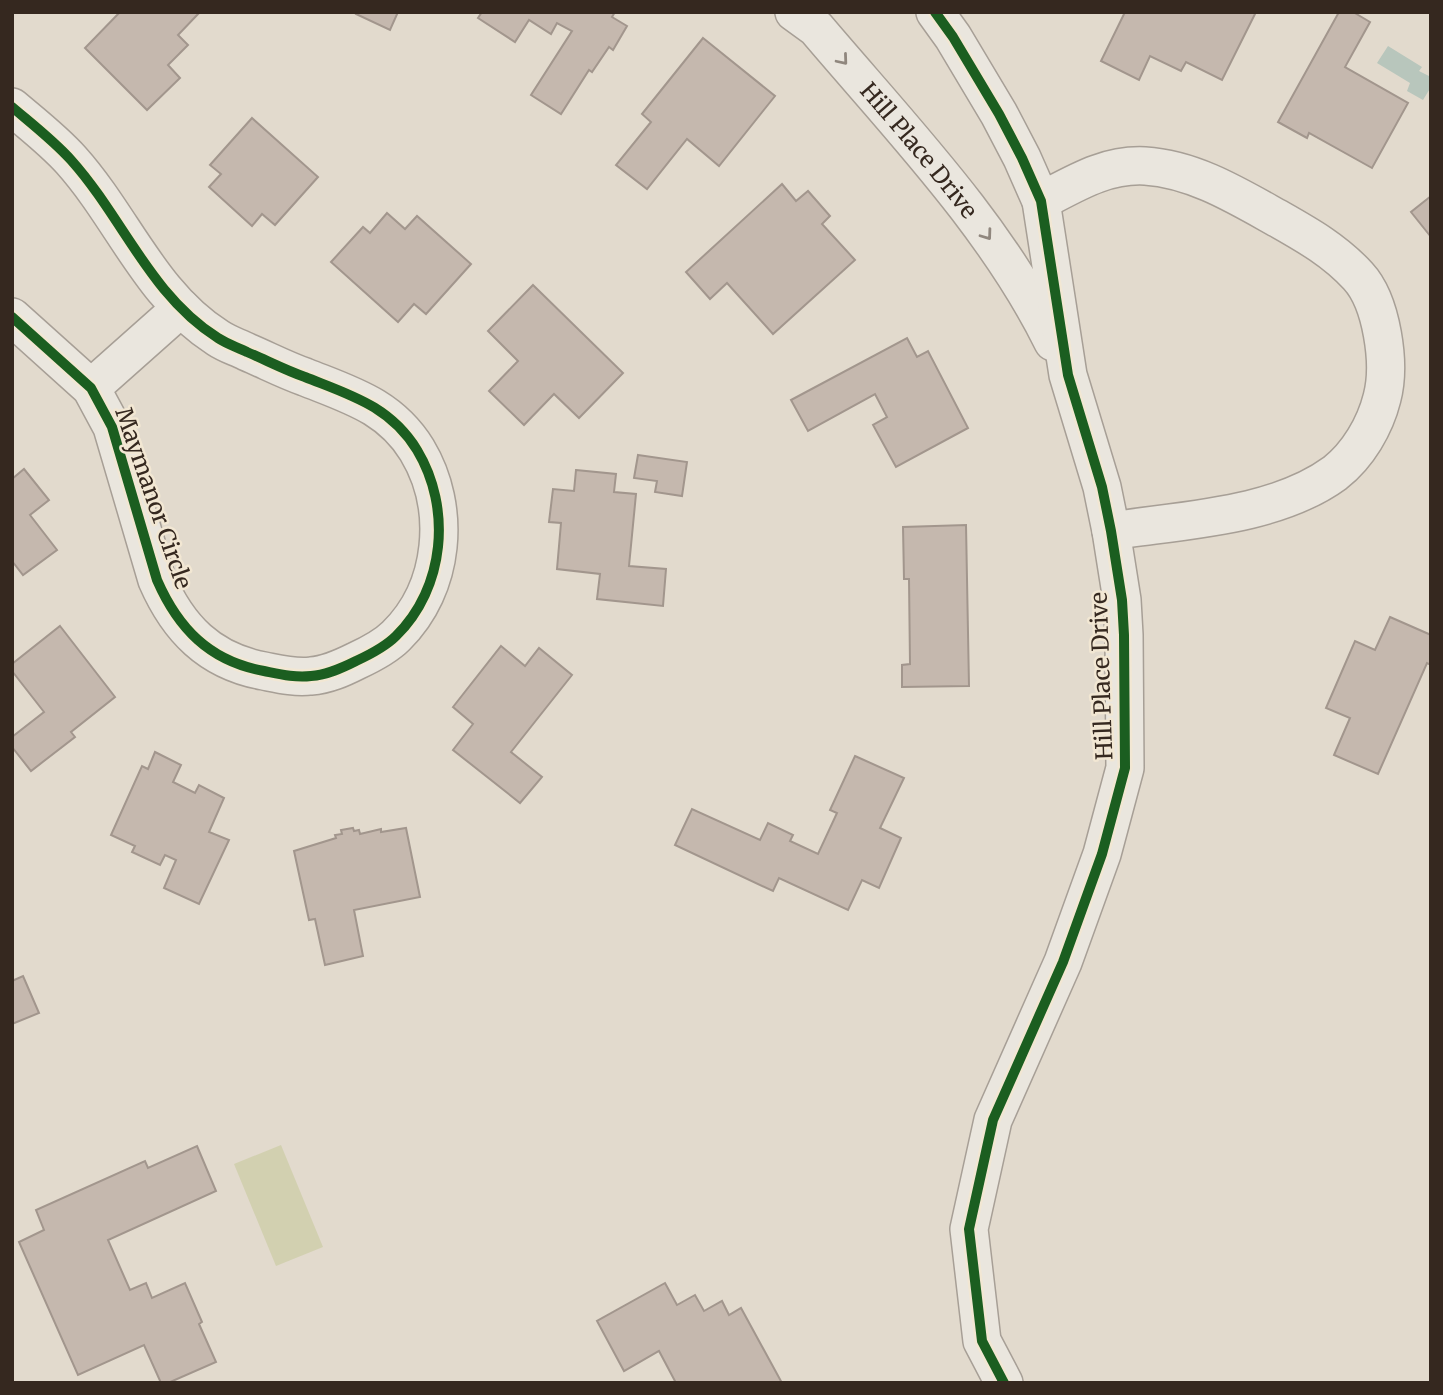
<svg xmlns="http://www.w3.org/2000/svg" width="1443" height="1395" viewBox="0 0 1443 1395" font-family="Merriweather,serif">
<rect width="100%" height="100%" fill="#e2dacd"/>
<polygon fill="#d2d0b0" points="281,1145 323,1247 276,1266 234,1164"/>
<polygon fill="#b8c6bc" points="1388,46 1422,67 1419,71 1431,77 1431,87 1423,100 1407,91 1410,83 1377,63"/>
<g fill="#c5b8ae" stroke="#a2968d" stroke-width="2">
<polygon points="120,12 200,12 178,35 188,45 168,65 180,78 147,110 85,48"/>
<polygon points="357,12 398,12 390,30 356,14"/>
<polygon points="482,12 615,12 612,17 627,26 613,50 609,47 592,72 589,70 561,114 531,95 572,31 557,23 551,34 529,20 515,42 478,18"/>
<polygon points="1125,12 1256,12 1222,80 1186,62 1181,71 1150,56 1139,80 1101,61"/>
<polygon points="1339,12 1353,12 1370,22 1345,67 1408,103 1372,168 1309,133 1307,138 1278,122"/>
<polygon points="703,38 775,96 719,166 687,139 647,189 616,165 651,122 642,114"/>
<polygon points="252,118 318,177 275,225 262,214 252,226 209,187 221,174 210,165"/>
<polygon points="782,184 796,201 808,191 830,216 822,224 855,260 773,334 727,283 710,299 686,272"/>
<polygon points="1431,196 1431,237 1411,212"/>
<polygon points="387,213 405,229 417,216 471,264 426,314 414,304 398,322 331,262 363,227 370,233"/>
<polygon points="533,285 623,373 579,418 554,394 524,425 489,391 518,361 488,331"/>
<polygon points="907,338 917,357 928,351 968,428 896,467 873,425 887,417 875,394 808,431 791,400"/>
<polygon points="638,455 687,462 682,496 655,492 657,481 634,478"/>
<polygon points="24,469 49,500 30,515 57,550 23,575 12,561 12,479"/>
<polygon points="576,470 616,474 614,492 636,494 629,566 666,569 663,606 597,599 600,574 557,569 561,523 549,522 553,489 574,491"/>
<polygon points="966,525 969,686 902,687 902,665 910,664 909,579 904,579 903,527"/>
<polygon points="1390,617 1431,635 1431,665 1427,663 1378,774 1334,755 1350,718 1326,708 1355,641 1375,650"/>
<polygon points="60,626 115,697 71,732 75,737 31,771 12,747 12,737 44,712 12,671 12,664"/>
<polygon points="501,646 525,666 539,648 572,675 511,752 542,777 520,803 453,750 473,724 453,707"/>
<polygon points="155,752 181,765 173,782 195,793 199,785 224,798 209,832 229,840 199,904 164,888 176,860 165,855 160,865 132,852 135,846 111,835 142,766 148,769"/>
<polygon points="855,756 904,778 880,828 901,838 879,888 862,880 848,910 779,878 773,891 675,845 692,809 760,840 768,823 793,835 790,841 818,854 837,813 830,810"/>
<polygon points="353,828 354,831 359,830 360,834 381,829 381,832 406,828 420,897 354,910 363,956 325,965 315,919 309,920 294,851 336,838 335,835 342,834 341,830"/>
<polygon points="23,976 39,1013 12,1024 12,981"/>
<polygon points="197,1146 216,1191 108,1240 130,1290 146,1283 152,1298 185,1283 202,1322 199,1324 216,1362 168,1383 161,1383 144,1345 78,1375 19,1242 44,1230 36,1210 145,1161 148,1168"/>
<polygon points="665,1283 677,1305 695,1295 704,1311 722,1301 729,1315 741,1308 782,1383 676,1383 659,1351 624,1371 597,1321"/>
</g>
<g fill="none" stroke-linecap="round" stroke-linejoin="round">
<g stroke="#a79f96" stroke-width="40">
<g id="minor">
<path id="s1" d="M794 12 816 28C899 126 996 226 1053 342"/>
<polyline points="935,12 953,37 999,114 1022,158 1041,201 1068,375 1102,487 1111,531 1122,600 1124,635 1125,768 1102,854 1063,962 993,1120 969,1229 982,1341 1004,1383"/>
<path d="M12 107C32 124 54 141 71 160 123 218 150 295 218 338 227 344 237 347 247 352 266 360 285 370 305 377 350 395 390 406 417 450 452 508 445 588 396 636 385 647 369 655 356 661 342 668 327 675 311 676 295 678 279 674 264 671 209 661 178 628 157 580L112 427 91 388 12 317"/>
<path d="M1041 201C1074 184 1105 164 1145 166 1193 169 1236 195 1277 218 1307 235 1334 250 1358 276 1382 302 1391 364 1382 398 1375 426 1358 455 1335 473 1275 517 1182 520 1111 531"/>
<polyline points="91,388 181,308"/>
</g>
</g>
<use href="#minor" stroke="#eae6de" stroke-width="37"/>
<g stroke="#f2e7d3" stroke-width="15">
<g id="cycleway">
<polyline points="935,12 953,37 999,114 1022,158 1041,201 1068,375 1102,487 1111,531 1122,600 1124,635 1125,768 1102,854 1063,962 993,1120 969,1229 982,1341 1004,1383"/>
<path d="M12 107C32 124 54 141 71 160 123 218 150 295 218 338 227 344 237 347 247 352 266 360 285 370 305 377 350 395 390 406 417 450 452 508 445 588 396 636 385 647 369 655 356 661 342 668 327 675 311 676 295 678 279 674 264 671 209 661 178 628 157 580L112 427 91 388 12 317"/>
</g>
</g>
<use href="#cycleway" stroke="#1b5e20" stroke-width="10"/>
</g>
<defs><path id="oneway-chevron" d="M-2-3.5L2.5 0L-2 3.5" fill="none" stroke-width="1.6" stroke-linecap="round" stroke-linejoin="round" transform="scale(1.75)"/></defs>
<g stroke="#90877e">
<use href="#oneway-chevron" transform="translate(843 60) rotate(50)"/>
<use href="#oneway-chevron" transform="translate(987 235) rotate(54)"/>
</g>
<g text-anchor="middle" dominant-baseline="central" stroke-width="5" stroke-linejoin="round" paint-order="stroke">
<g font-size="23" fill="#35281f" stroke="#f2e7d3">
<text stroke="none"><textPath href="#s1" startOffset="187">Hill Place Drive</textPath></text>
<text transform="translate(154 498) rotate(71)">Maymanor Circle</text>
<text transform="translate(1101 676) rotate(-92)">Hill Place Drive</text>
</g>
</g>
<rect width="1443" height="1395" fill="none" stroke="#35281f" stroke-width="28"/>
</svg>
